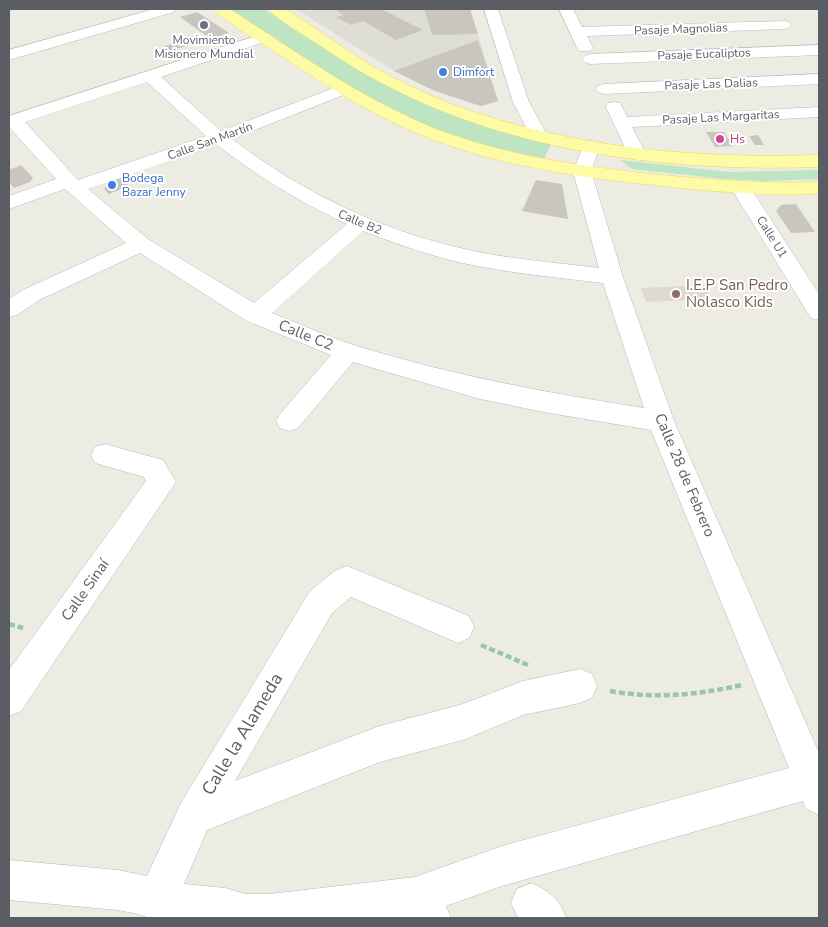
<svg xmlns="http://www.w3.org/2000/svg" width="828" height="927" viewBox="0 0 828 927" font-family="'Nunito Sans',sans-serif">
<rect width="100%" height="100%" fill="#edece2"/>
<polygon fill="#deddd6" points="296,9 470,9 498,101 481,106 435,91 394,71"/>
<polygon fill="#dddbd0" points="704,285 711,299 646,302 641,288"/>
<g fill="#bee5c3">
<polygon points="229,9 264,9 381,83 417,101 491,129 551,144 544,159 485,145 432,128 361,94"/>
<polygon points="620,160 730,172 819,170 819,179 765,181 724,179 632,169"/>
</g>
<g fill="#c8c6bf">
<polygon points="334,9 381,9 423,30 396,40 363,21 351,25 336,17 344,15"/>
<polygon points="424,9 470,9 478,34 432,35"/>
<polygon points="197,12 229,33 211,39 180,17"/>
<polygon points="478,40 498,101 481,106 435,91 394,71"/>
<polygon points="179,41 186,46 169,51 163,47"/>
<polygon points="706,132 724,132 733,146 715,147"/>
<polygon points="758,135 764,145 755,145 749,136"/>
<polygon points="21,165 33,178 30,182 14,188 9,182 9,170"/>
<polygon points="121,178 129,186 109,194 104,189 109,183"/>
<polygon points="536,180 562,184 568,219 522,211"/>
<polygon points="796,204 815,232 791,233 776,211 781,205"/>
</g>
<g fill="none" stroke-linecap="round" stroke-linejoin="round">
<g stroke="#b7b9be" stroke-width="1">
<g id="minor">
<polygon points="154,9 176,9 174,12 9,60 9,50"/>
<polygon points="484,9 498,9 529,102 547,135 544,139 538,140 532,139 513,102"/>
<polygon points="559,9 573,9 582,27 784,21 789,22 791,25 789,28 784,29 587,36 593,48 590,51 580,51 577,48"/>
<path d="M265 33 270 34 272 37 270 40 161 77 221 131 339 86H351L353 89 351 92 232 139C299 190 377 229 460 248 505 259 552 262 599 268L573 171 585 142 591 141 597 142 600 146 591 171 623 277 674 421 819 753V815L806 809 803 801 502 886 446 906 451 918H149L138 914 118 910 9 900V860L118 870 147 876 181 803 310 591 336 570 347 566 469 616 474 627 469 638 458 643 351 597 332 613 235 781 380 726 463 704 523 681 580 669 592 674 597 686 592 698 580 703 523 715 463 740 380 762 207 830 184 884 225 888 246 894H270L415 877 502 846 789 768 651 430 549 413 480 399 353 362 298 428 289 431 280 428 276 421 280 414 331 355 247 321 140 253 39 300 17 315 9 317V299L23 290 126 243 65 189 9 209V196L56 179 9 127V116ZM147 82 206 136 78 180 25 122ZM217 145C257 176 300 202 347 224L254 303 148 239 88 189ZM363 231C394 243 426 254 458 262 506 273 555 277 603 283L644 408C547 393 451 375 357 346 328 337 300 324 272 313Z"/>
<polygon points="819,45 819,55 590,64 585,62 582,59 585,56 590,54"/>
<polygon points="819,74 819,84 604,94 598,92 596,89 598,86 604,84"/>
<polygon points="614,102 620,103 627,117 819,107 819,117 632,127 646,154 643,158 637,160 631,158 628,154 606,107 608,103"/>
<polygon points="741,182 748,184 819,294 819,320 811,318 731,188 734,184"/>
<polygon points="105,444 163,460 176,482 21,711 9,716 9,670 146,481 144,477 95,463 91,455 95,447"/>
<path d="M531 883C549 890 560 900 566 918H518L511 903 517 889Z"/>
</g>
</g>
<g stroke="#f0d958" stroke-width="1">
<g id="major">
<path d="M214 9H230C290 48 349 90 415 120 486 152 565 164 642 173 701 179 760 184 819 182V194C761 196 703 191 645 184 563 175 479 162 403 127 360 108 321 82 282 56 268 47 222 20 214 9Z"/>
<path d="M268 9C272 9 278 8 283 9 290 10 299 18 306 22 328 37 349 52 372 66 398 81 426 94 454 105 571 148 695 159 819 155V167C648 173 467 147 324 48 312 40 274 18 268 9Z"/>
</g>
</g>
<g stroke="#97c6aa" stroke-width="4.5" stroke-dasharray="6 3" stroke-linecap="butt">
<polyline points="9,624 23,628"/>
<polyline points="481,645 528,665"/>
<path d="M610 691C656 699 697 695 742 685"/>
</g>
<use href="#minor" fill="#fff" fill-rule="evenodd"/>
<use href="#major" fill="#fefba6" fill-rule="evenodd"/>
</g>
<circle fill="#6b7280" stroke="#fff" stroke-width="2" cx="204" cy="25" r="5"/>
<g fill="#3f7fe0" stroke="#fff" stroke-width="2">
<circle cx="443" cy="72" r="5"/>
<circle cx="112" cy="185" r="5"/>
</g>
<circle fill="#d1479c" stroke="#fff" stroke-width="2" cx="720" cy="139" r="5"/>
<circle fill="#8d6e63" stroke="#fff" stroke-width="2" cx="676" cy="294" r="5"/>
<g text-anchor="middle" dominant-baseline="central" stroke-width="4" stroke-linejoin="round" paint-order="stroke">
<g font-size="12" fill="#5a5d63" stroke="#fff">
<text transform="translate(681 29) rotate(-2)">Pasaje Magnolias</text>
<text transform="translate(704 54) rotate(-2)">Pasaje Eucaliptos</text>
<text transform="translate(711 84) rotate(-2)">Pasaje Las Dalias</text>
<text transform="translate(721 117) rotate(-3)">Pasaje Las Margaritas</text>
<text transform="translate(210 141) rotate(-20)">Calle San Martín</text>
<text transform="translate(360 222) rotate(23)">Calle B2</text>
<text transform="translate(772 237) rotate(58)">Calle U1</text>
</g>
<g font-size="12" fill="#5b616d" stroke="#fff">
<text x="204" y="40">Movimiento<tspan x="204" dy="14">Misionero Mundial</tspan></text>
</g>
<g font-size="12" fill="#366cbe" stroke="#fff" text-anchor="start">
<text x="453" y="72">Dimfort</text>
<text x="122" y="178">Bodega<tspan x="122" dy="14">Bazar Jenny</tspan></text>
</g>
<g font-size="12" fill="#b23c85" stroke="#fff" text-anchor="start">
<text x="730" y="139">Hs</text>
</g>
<g font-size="15" fill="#785e54" stroke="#fff" text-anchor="start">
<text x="686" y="285">I.E.P San Pedro<tspan x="686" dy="17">Nolasco Kids</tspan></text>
</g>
<g font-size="15" fill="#5a5d63" stroke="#fff">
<text transform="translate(306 335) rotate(22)">Calle C2</text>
<text transform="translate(685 475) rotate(67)">Calle 28 de Febrero</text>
<text transform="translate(85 590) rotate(-55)">Calle Sinaí</text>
</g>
<g font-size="18" fill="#5a5d63" stroke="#fff">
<text transform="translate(242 734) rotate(-59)">Calle la Alameda</text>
</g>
</g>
<rect width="828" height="927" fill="none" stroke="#5a5d63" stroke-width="20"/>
</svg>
